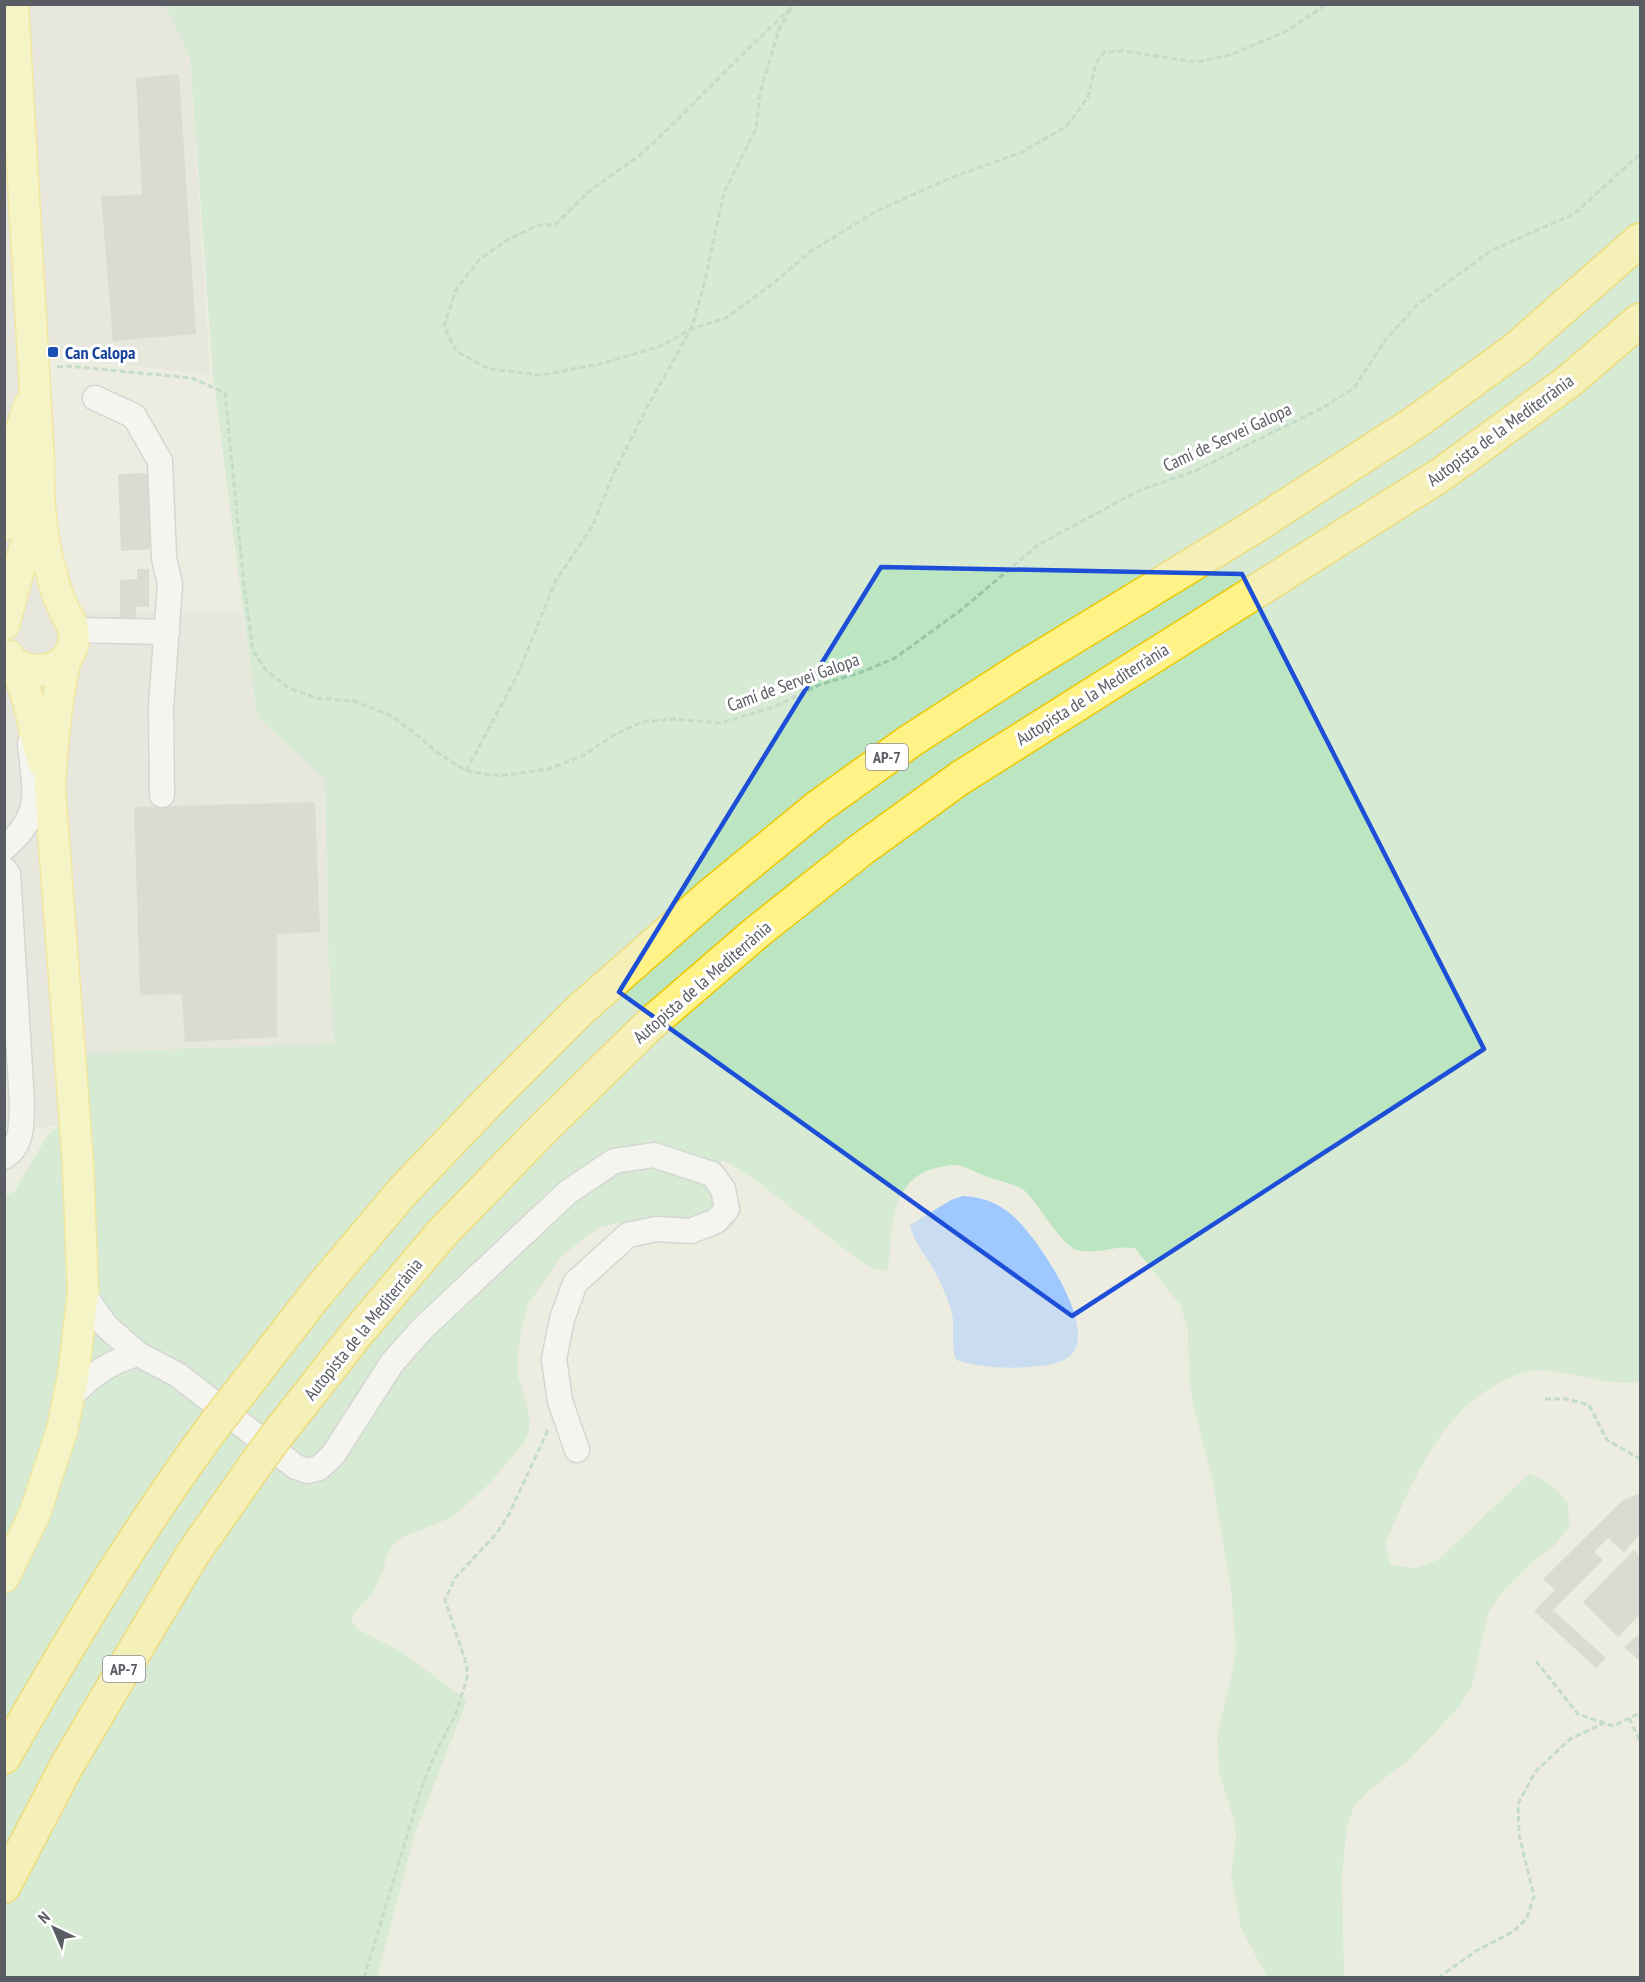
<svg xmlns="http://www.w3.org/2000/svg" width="1645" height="1982" viewBox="0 0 1645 1982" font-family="'PT Sans Narrow',sans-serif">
<rect width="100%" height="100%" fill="#edece1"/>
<polygon fill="#e1dfd9" points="5,5 165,5 190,57 210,375 33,355 65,611 242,611 257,717 325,778 329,967 334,1044 57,1054 59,1125 16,1131 5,1142"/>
<path fill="#bce6c2" d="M165 5H1640V1382C1607 1387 1574 1371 1540 1370 1529 1370 1515 1375 1505 1380 1440 1410 1412 1483 1385 1544L1391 1565 1415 1568 1438 1560 1530 1473 1550 1484 1567 1501 1570 1526 1556 1544 1534 1561 1502 1592 1488 1613 1472 1686 1459 1707 1410 1759 1373 1787 1355 1804 1347 1827 1342 1876 1344 1977H1267L1241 1928 1231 1874 1236 1837 1235 1824 1219 1772 1217 1735 1232 1674 1236 1649 1231 1590 1212 1478 1193 1404 1189 1378 1188 1329 1180 1305 1135 1248C1116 1245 1095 1255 1077 1250 1061 1245 1039 1205 1026 1192 1018 1184 991 1179 980 1174 972 1170 962 1165 954 1165 948 1165 941 1167 936 1168 906 1176 897 1197 892 1226 889 1241 891 1256 887 1271L874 1269 861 1262 754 1179 723 1160 717 1169C721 1178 737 1202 738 1210 741 1228 707 1245 692 1240 682 1238 674 1226 670 1217L659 1215 600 1227 580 1241 561 1257 528 1304 522 1327 518 1351V1376L525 1398 530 1421 529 1432 524 1443 489 1484 453 1517 403 1537 393 1545 386 1556 384 1568 373 1593 356 1610 351 1620 359 1630 400 1651 467 1700 414 1836 377 1977 5 1978V1195L14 1192 47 1136 59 1125 56 1054 334 1043 329 967 325 779 257 717 213 375 190 57Z"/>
<path fill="#9fc8ff" d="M963 1196C982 1197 999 1203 1013 1216 1036 1236 1094 1321 1074 1351 1065 1365 1043 1366 1028 1367 1006 1369 977 1367 956 1360 950 1343 956 1326 951 1309 946 1296 941 1282 934 1270 925 1254 914 1243 910 1225L951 1200Z"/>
<g fill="#c8c6be">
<polygon points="179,74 196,334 113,341 101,196 142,195 136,78"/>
<polygon points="149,473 152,549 121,551 118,474"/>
<polygon points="137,569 149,569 149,607 136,607 136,618 120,618 120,580 137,579"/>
<polygon points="315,802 320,932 277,934 277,1037 185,1042 182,994 140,995 134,807"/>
<polygon points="1640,1493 1640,1533 1624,1553 1608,1538 1594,1552 1603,1560 1553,1610 1606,1658 1596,1668 1534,1611 1555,1590 1543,1579 1623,1500"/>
<polygon points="1634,1550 1640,1557 1640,1614 1618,1637 1583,1602"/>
<polygon points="1638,1635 1640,1638 1640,1661 1624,1647"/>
</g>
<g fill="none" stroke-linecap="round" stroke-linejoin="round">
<g stroke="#b9bac1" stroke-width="27">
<g id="minor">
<polyline points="95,398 134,416 160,461 164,558 170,584 161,707 162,795"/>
<polyline points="73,630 167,632"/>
<path d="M4 848C45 814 34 790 30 743"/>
<path d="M4 869 8 874 22 1102C21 1123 24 1145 4 1157"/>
<polyline points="83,1293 106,1326 138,1354 178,1375 296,1467 307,1471 319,1468 333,1455 392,1363 423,1328 568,1192 614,1161 654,1155 712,1174 723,1189 727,1209 716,1221 691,1231 656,1229 628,1235 575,1283 562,1319 554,1359 560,1401 577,1450"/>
<path d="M70 1397C91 1376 108 1362 138 1354"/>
</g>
</g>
<g stroke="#f6df52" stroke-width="33">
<g id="major">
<path d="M13 4 39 462C38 500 41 539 52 575 55 587 59 599 64 610 68 618 74 625 74 635 74 668 39 679 14 663"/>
<path d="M4 525C11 507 9 488 12 469 14 448 22 427 29 406"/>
<polyline points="4,625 36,507"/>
<path d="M9 656C30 687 32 727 43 763"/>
<path d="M4 1577 35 1513 62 1430 73 1377 83 1293 78 1164 50 789C52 744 56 702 66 658"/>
</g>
</g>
<g stroke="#eec600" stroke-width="36">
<g id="highway">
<polyline points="237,1396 317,1293 403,1191 488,1102 580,1010 712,894 818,807 910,741 1018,671 1249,530 1416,422 1516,349 1640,240"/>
<polyline points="277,1435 358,1332 443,1232 541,1131 648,1026 757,932 862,849 960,778 1442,474 1569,381 1640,320"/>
<path d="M4 1757C69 1642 138 1528 216 1423"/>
<polyline points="4,1886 66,1767 141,1640 192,1555 258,1461"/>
</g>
</g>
<g stroke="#95c7aa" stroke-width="3" stroke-dasharray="6 3" stroke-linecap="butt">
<polyline points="791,8 752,45 664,133 640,155 588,192 556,224 536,226 507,240 479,260 456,290 444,326 456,351 489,369 542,375 604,363 661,346 691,329 726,318 775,282 811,251 877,211 950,178 1020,153 1067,126 1088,97 1096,63 1104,52 1124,51 1196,62 1227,56 1285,32 1327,4"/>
<polyline points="57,367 67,366 192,378 225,393 244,585 253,651 266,670 289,688 317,698 354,701 391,716 411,730 438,753 466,771 499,776 549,769 584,755 614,735 642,722 674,719 720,723 774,707 819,685 862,672 895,658 961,610 1038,545 1138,491 1195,471 1326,406 1354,388 1386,339 1418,304 1492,250 1574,214 1640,154"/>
<polyline points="466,771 517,676 555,582 592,527 613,475 646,409 691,329 703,289 724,193 756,129 760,93 779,29 793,4"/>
<polyline points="1545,1399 1566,1399 1589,1405 1607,1440 1640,1459"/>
<polyline points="1536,1661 1578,1714 1613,1726 1640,1713"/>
<polyline points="1629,1718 1640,1741"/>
<polyline points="364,1978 421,1789 434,1756 456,1713 467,1678 467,1666 445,1600 455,1578 497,1533 509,1514 548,1430"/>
<polyline points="1438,1978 1476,1951 1514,1931 1527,1918 1534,1896 1519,1835 1518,1804 1535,1772 1570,1739 1604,1723"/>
</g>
<use href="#minor" stroke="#fff" stroke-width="24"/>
<use href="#major" stroke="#fffda4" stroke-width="30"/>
<use href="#highway" stroke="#fff286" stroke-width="33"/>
<g stroke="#eec600" stroke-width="36" stroke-linecap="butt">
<g id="highway-bridge">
<polyline points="216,1423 237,1396"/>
<polyline points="258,1461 277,1435"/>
</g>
</g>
<use href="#highway-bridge" stroke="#fff286" stroke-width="33"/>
</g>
<path d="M0 0H1645V1982H0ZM881 567 1242 574 1484 1049 1072 1316 619 992Z" fill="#edece1" fill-opacity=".55" fill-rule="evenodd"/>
<path fill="none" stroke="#1d4ed8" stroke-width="4.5" stroke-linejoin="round" d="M881 567 1242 574 1484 1049 1072 1316 619 992Z"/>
<rect fill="#1a4fb4" stroke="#fff" stroke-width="2" x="47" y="346" width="12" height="12" rx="3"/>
<g text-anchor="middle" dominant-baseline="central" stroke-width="6" stroke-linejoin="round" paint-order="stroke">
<g fill="#fff" stroke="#8c8d92" stroke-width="1.5">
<rect x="866" y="744" width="42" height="26" rx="4.5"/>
<rect x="103" y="1656" width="42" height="26" rx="4.5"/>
</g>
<g font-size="16" font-weight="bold" fill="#5a5c63">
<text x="887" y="757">AP-7</text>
<text x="124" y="1669">AP-7</text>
</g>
<g font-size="18" font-weight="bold" fill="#164399" stroke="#fff" text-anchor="start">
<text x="65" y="352">Can Calopa</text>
</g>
<g font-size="18" fill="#5a5c63" stroke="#fff">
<text transform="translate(1500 430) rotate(-36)">Autopista de la Mediterrània</text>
<text transform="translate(1227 437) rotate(-25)">Camí de Servei Galopa</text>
<text transform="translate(793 682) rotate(-20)">Camí de Servei Galopa</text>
<text transform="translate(1092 694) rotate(-32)">Autopista de la Mediterrània</text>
<text transform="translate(702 982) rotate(-41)">Autopista de la Mediterrània</text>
<text transform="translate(363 1329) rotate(-51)">Autopista de la Mediterrània</text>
</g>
</g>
<rect width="1645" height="1982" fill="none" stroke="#5a5c63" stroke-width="12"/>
<g transform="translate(54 1928) rotate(316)" stroke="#ffffff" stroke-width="4.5" paint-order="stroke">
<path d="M0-4.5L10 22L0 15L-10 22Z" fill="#5a5c63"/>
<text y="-9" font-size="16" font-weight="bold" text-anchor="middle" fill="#5a5c63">N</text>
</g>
</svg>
